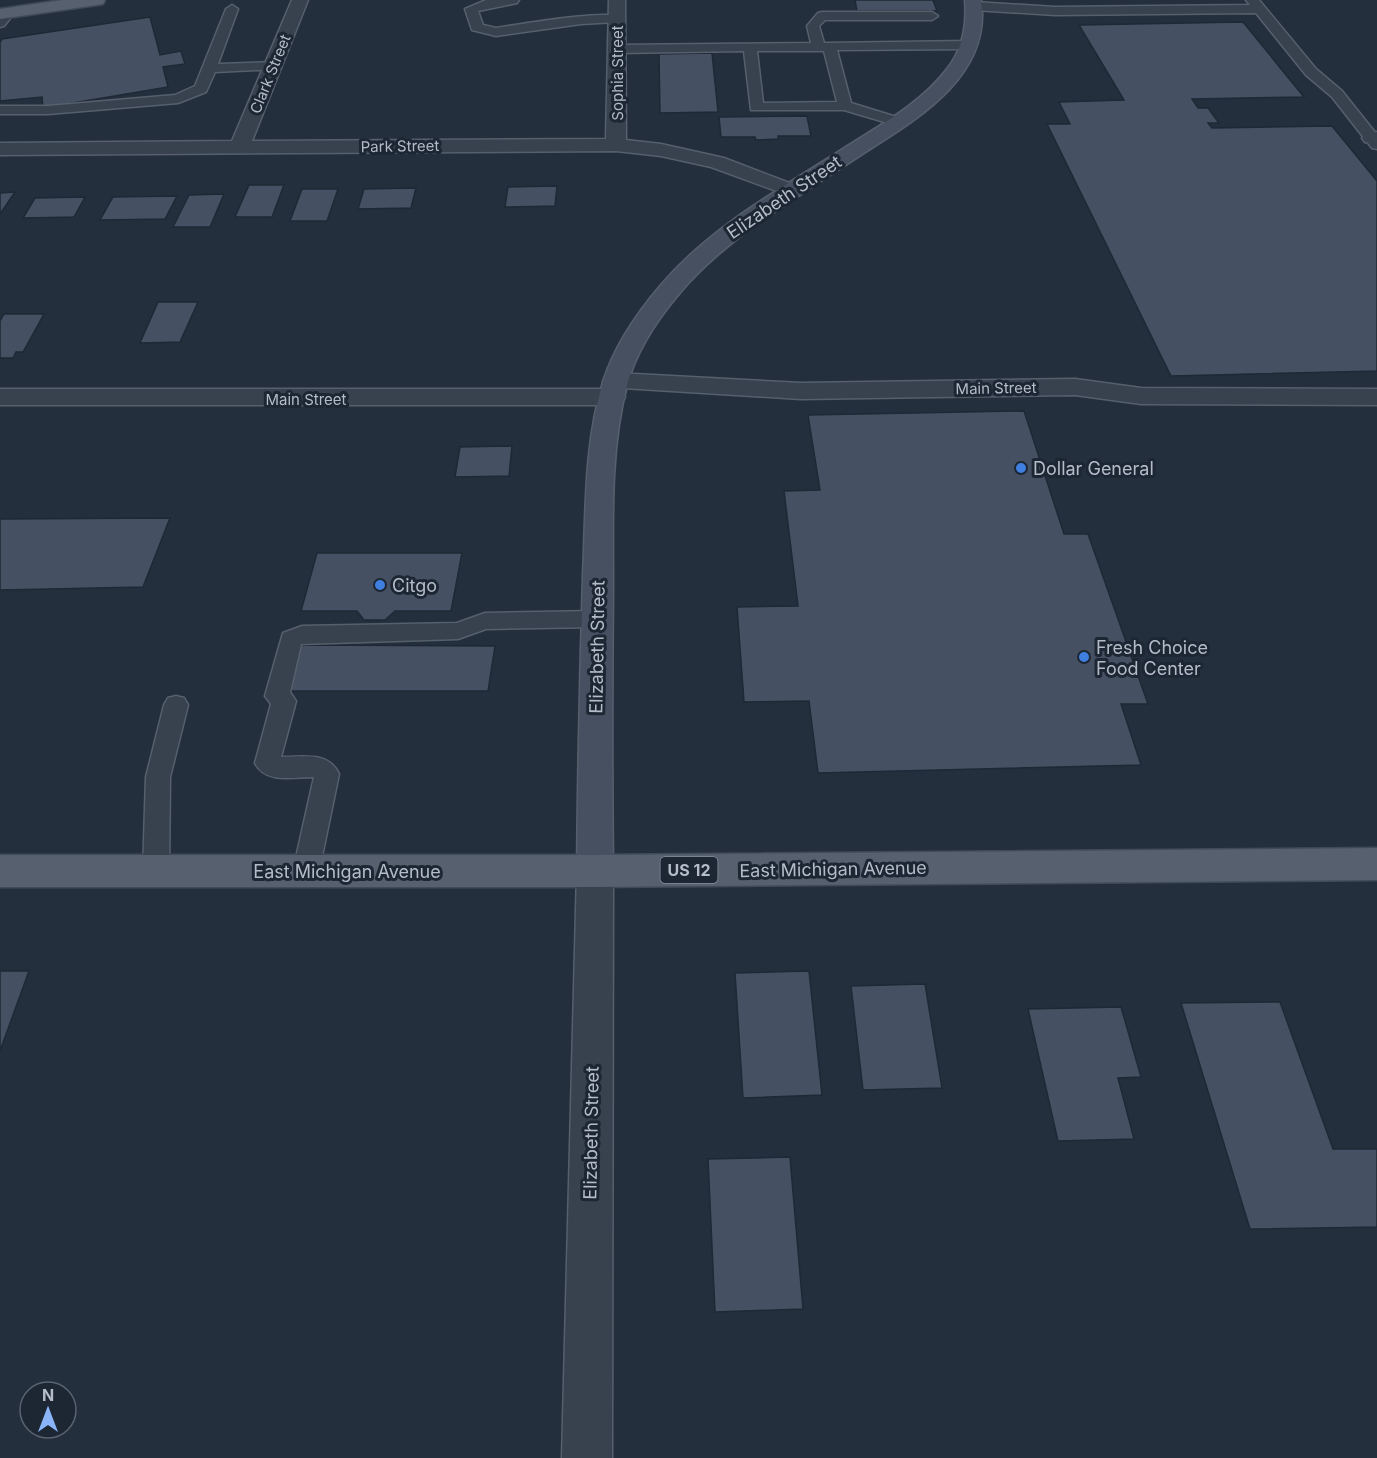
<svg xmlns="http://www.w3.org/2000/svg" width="1377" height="1458" viewBox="0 0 1377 1458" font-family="Inter,sans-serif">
<rect width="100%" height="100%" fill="#242f3e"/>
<g fill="#455162" stroke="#1f2835" stroke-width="1.5">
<polygon points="855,0 933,0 937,11 857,11"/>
<polygon points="150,17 160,55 181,51 185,64 163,67 168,87 43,108 42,97 0,101 0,42 2,39"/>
<polygon points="1243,22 1304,97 1192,99 1198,108 1208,108 1219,123 1208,123 1212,128 1332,126 1377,181 1377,371 1171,376 1047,124 1070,124 1059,102 1124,100 1079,25"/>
<polygon points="712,53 718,112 660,113 659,54"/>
<polygon points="807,116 811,136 778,136 778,139 756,140 755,137 721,137 719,117"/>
<polygon points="249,185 284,185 272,217 235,217"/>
<polygon points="557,186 555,206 505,207 508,187"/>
<polygon points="416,188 411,208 358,209 364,189"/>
<polygon points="302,189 338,189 327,221 290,221"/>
<polygon points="15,192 0,214 0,193"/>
<polygon points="224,194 210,227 173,227 189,195"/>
<polygon points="177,196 165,219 100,220 113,197"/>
<polygon points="85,197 74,217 23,218 35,198"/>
<polygon points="158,302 198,302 180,342 140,343"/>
<polygon points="4,314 44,314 23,352 16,352 13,358 0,358 0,321"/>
<polygon points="1024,411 1064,534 1088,534 1148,704 1121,704 1141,765 818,773 809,701 744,702 737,607 798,606 784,491 820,490 808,415"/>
<polygon points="512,446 509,476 455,477 460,447"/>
<polygon points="170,518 143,587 0,590 0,519"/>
<polygon points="317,553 462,553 451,611 395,611 385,620 364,620 357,611 301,611"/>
<polygon points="300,645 495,646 488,691 288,691"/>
<polygon points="0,971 29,971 0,1051"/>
<polygon points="809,971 822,1095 743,1098 735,973"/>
<polygon points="925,984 942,1088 863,1090 851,986"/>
<polygon points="1280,1002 1333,1149 1377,1149 1377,1227 1250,1229 1181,1003"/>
<polygon points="1121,1007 1141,1077 1118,1078 1134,1139 1058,1141 1028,1009"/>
<polygon points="790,1157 803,1309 715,1312 708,1159"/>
</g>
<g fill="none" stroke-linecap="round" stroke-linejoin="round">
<g stroke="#565f6c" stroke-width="3">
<g id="lane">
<path d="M486 0H519L517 3 478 11 483 25 496 28C516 25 612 8 623 18L617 22 581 24 496 36 472 30 465 9Z"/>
<polygon points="1246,0 1259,0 1316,69 1342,91 1377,135 1377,149 1372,148 1332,97 1306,75 1256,13 1055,15 974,10 968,6 974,2 1055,7 1250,5"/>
<polygon points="232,5 238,9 218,64 274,62 279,63 281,66 279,69 215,72 206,92 178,103 48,114 0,114 0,106 48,106 175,95 195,86 226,9"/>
<polygon points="8,9 14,13 4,26 0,27 0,15"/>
<path d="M822 12H932L938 16 932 20H825L819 26 824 43 969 41 976 45 969 49 837 50 851 103 903 119 905 122 903 125 898 126 844 110H751L744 51 617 53 610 49 617 45 811 43 807 26 818 13ZM757 51H824L837 102 763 103Z"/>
<path d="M597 611 605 613 608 619 605 625 597 627 486 629 458 639 301 644 290 692 296 701 281 757C304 757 328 751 339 774L319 871 315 879 306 883 297 879 293 871 314 777C294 777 265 784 255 763L271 704 265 696 283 633 302 626 457 623 485 613Z"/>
<polygon points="176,696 184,698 188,705 170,777 169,871 165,879 156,883 147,879 143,871 146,777 164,705 168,698"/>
</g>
</g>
<g stroke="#565f6c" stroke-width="3">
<g id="street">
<polygon points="292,0 308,0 252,141 606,139 609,0 625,0 626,140 661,144 724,158 800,187 804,191 800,195 793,197 711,167 661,156 616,151 0,155 0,143 232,141"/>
<polygon points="1377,132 1377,144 1365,142 1362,138 1365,134"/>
<polygon points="616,373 801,383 1075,379 1141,388 1377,389 1377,405 1141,404 1075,395 801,399 607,387 603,381 607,375"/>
<polygon points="0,389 612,389 621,391 625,397 621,403 612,405 0,405"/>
<polygon points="595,855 608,860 613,871 612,1458 562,1458 577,871 582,860"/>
</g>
</g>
<g stroke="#565f6c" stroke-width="3">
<path id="secondary" d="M965 0H981C992 74 921 117 867 151 837 171 806 190 776 211 740 235 705 262 678 295 656 321 636 352 627 385 610 450 613 519 613 586 612 681 612 776 613 871L608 882 595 887 582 882 577 871C578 772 580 673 583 574 586 510 584 444 603 382 614 347 637 313 661 285 712 225 784 187 849 145 884 123 922 102 947 69 963 49 967 25 965 0Z"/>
</g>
<g stroke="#414a57" stroke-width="3">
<g id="primary">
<polygon points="62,0 105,0 103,4 97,5 0,19 0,9"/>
<polygon points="1377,848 1377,880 595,887 0,887 0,855 595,855"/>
</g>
</g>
<use href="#lane" fill="#38414e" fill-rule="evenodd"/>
<use href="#street" fill="#38414e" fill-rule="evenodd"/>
<use href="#secondary" fill="#465061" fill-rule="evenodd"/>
<use href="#primary" fill="#56606e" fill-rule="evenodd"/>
</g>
<g fill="#3f7fe0" stroke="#1d2633" stroke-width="2">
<circle cx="1021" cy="468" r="6"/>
<circle cx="380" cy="585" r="6"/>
<circle cx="1084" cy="657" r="6"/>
</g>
<g text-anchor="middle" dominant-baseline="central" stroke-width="6" stroke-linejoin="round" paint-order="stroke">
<g font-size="15" fill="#b4bcc9" stroke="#1d2633">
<text transform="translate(617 73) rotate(-90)">Sophia Street</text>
<text transform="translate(270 74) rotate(-68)">Clark Street</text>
<text transform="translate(400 146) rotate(-1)">Park Street</text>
<text transform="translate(996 388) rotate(-1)">Main Street</text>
<text x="306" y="399">Main Street</text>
</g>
<rect fill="#1d2633" stroke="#878f9c" stroke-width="1.5" x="660.5" y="857" width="57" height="26" rx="4.5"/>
<g font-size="16" font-weight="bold" fill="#b4bcc9">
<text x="689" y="870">US 12</text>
</g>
<g font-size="18" fill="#b4bcc9" stroke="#1d2633">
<text transform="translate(784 197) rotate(-34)">Elizabeth Street</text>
<text transform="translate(597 647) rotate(-89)">Elizabeth Street</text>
<text transform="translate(833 869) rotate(-1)">East Michigan Avenue</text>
<text x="347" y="871">East Michigan Avenue</text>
<text transform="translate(591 1133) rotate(-89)">Elizabeth Street</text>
</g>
<g font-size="18" fill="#b4bcc9" stroke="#1d2633" text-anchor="start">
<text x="1033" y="468">Dollar General</text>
<text x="392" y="585">Citgo</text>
<text x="1096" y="647">Fresh Choice<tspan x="1096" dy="21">Food Center</tspan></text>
</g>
</g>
<g transform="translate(48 1410)"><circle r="28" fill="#1d2633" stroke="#59626f" stroke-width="1.5"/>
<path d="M0-4.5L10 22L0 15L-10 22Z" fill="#8ab4f8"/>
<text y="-9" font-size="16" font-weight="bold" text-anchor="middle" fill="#b4bcc9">N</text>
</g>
</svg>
